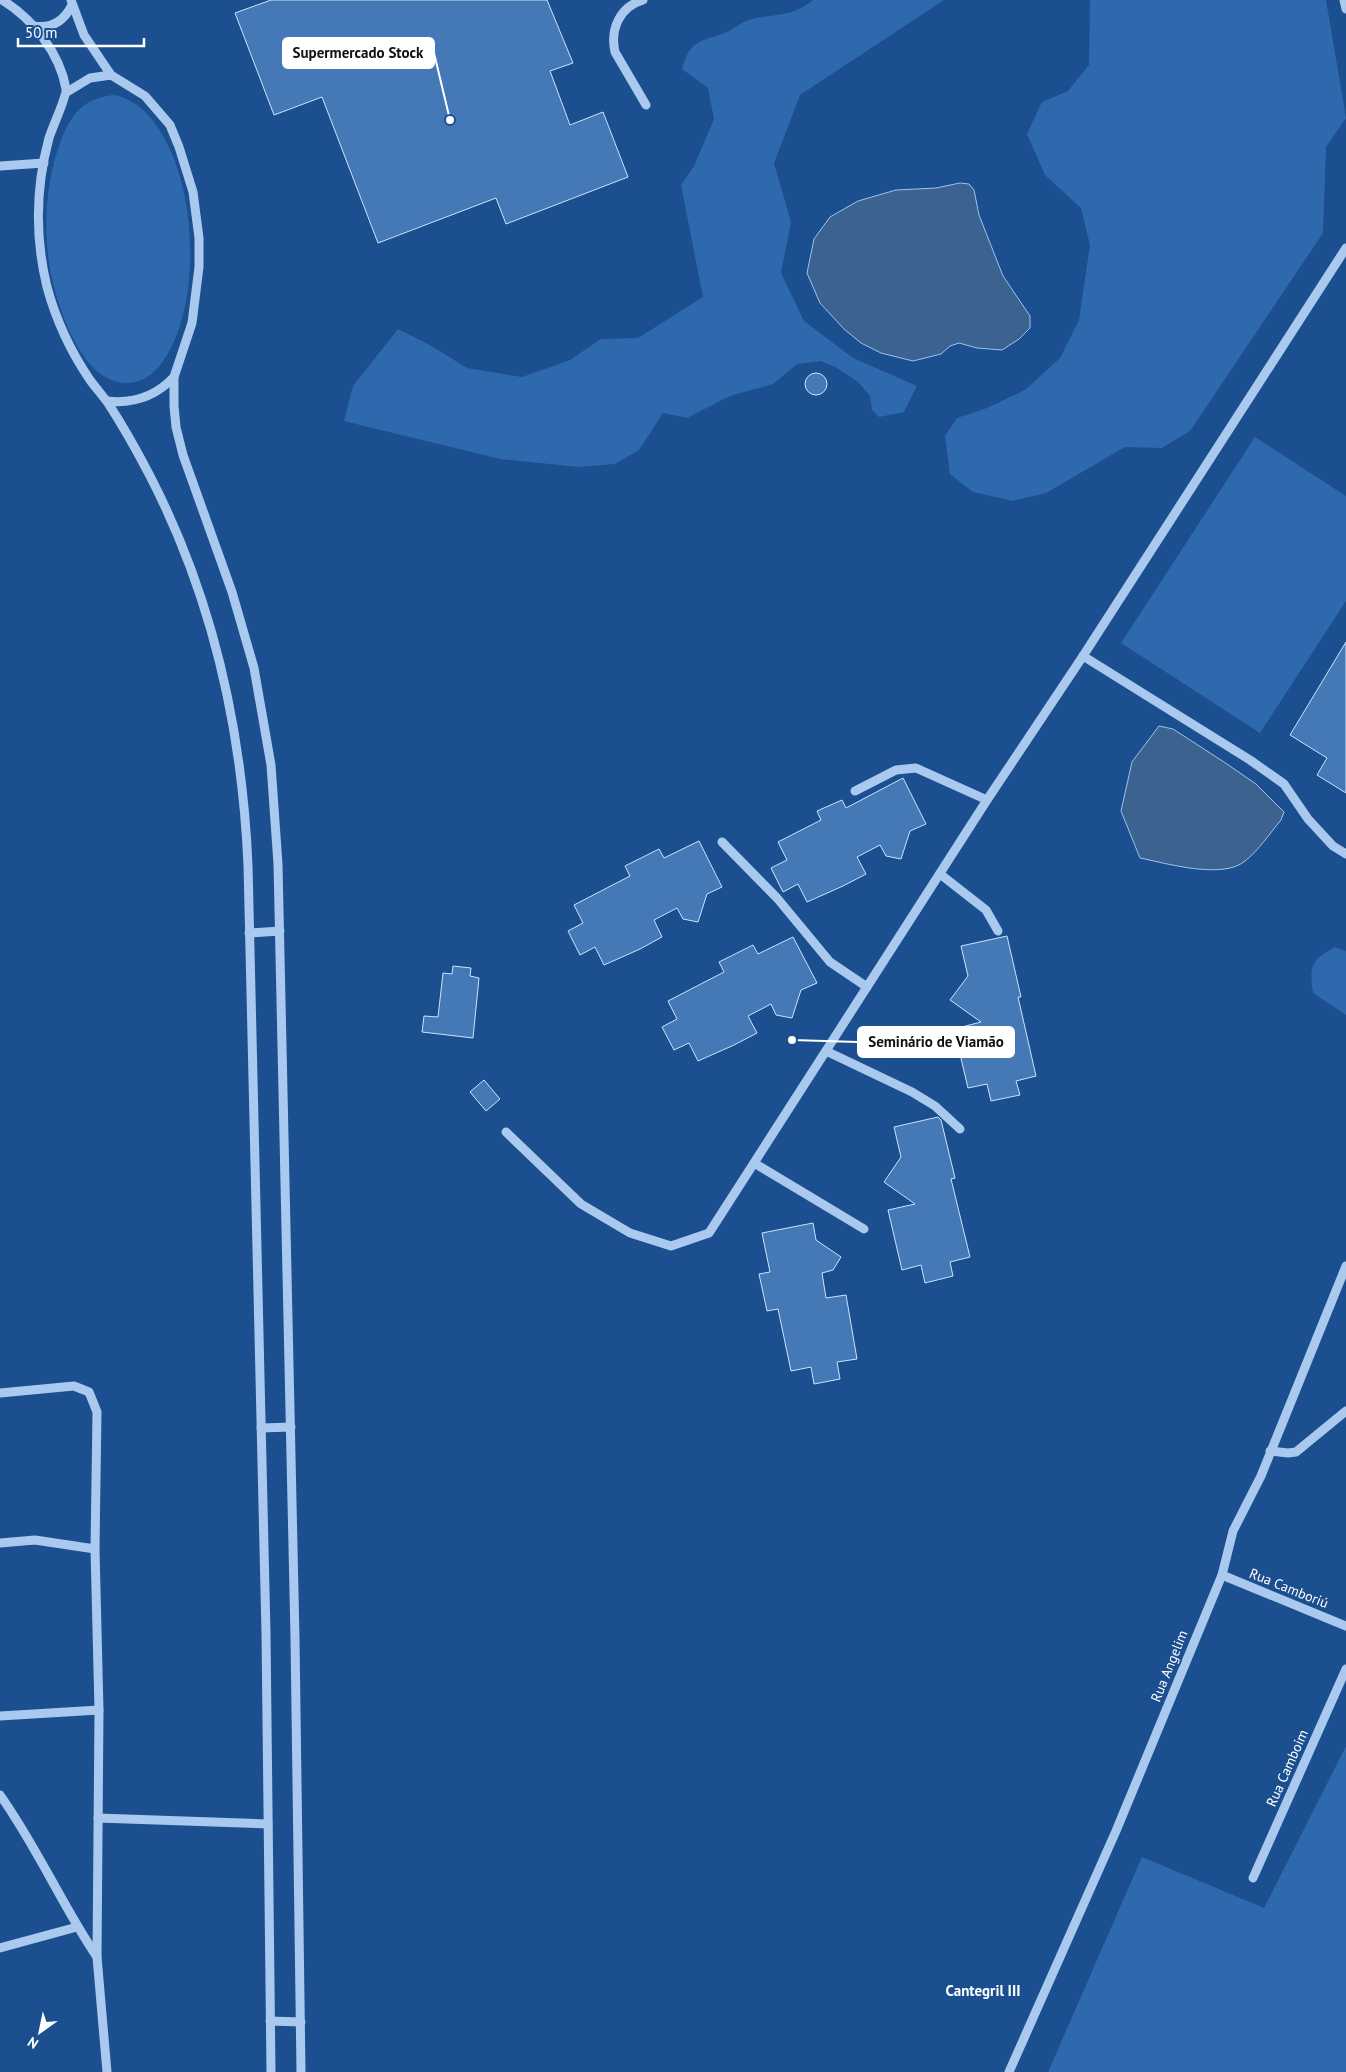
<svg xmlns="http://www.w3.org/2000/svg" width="1346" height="2072" viewBox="0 0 1346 2072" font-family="'PT Sans',sans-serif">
<rect width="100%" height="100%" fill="#1b4f8f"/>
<g fill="#2e69ad">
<path d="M813 0H944L800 95 774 163 791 222 781 273 804 321 853 358 917 386 904 412 879 417 872 410 870 396 858 382 837 368 821 361 797 364 773 384 730 396 687 418 663 413 639 450 615 464 579 467 500 459 344 421 353 386 398 329 428 344 467 368 522 377 570 360 601 339 638 338 703 297 681 185 694 166 714 119 708 88 682 69C691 36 703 43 729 31 735 28 741 22 749 20 773 13 792 18 813 0Z"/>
<polygon points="1090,0 1326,0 1346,118 1326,147 1323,233 1190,431 1162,448 1125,447 1046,493 1013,501 973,492 950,474 945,436 957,418 987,408 1025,390 1060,358 1079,320 1090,245 1081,208 1045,175 1027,134 1042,102 1068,91 1089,65"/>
<path d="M116 95C127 99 137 103 145 112 197 163 204 295 167 355 159 369 146 382 129 383 82 385 59 310 51 274 43 233 45 186 59 146 69 117 82 97 116 95Z"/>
<polygon points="1255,437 1346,496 1346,601 1260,733 1121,643"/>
<path d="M1335 947 1346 951V1015L1313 993C1309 966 1311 960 1335 947Z"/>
<polygon points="1346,1746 1346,2072 1048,2072 1142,1857 1264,1908"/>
</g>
<g fill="#3c6290" stroke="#9cc4f0">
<polygon points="960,183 969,184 974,190 979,215 1003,276 1030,316 1030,328 1019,339 1002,350 977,348 959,343 950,346 941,354 913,361 881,353 861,343 844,329 820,303 807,273 814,239 830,217 858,201 896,190 936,188"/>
<path d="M1159 726 1173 729 1224 762 1256 784 1284 812 1281 820C1270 833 1259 850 1245 861 1223 880 1165 863 1140 858L1121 811 1132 762Z"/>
</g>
<g fill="#4478b7" stroke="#cfe3fa">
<polygon points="271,0 547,0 573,63 550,71 570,125 603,112 628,177 506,224 496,198 378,243 322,97 274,115 235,13"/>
<circle cx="816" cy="384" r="11"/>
<polygon points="1346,642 1346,793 1317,775 1327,758 1290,735"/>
<polygon points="903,778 926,824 910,831 901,859 886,856 880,845 857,857 866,874 843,886 807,902 798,884 783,892 771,868 787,860 778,842 821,820 817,811 842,800 846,808"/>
<polygon points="699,841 722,887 707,894 698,922 683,919 677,908 654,920 662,937 640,949 604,965 595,947 580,955 568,931 583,923 574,905 630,876 625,866 659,849 664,858"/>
<polygon points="1007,936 1021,997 1018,997 1036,1076 1016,1081 1020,1095 991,1101 987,1084 968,1088 954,1029 981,1022 950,1000 968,976 961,946"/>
<polygon points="793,937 817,983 801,990 792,1018 776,1015 771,1004 748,1016 757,1033 734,1045 698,1061 689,1043 674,1050 662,1027 677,1019 668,1001 724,972 719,962 753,945 758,954"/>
<polygon points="453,966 471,968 470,976 479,978 473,1038 422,1032 424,1016 438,1017 443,973 452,974"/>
<polygon points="484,1080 500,1099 486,1111 470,1092"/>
<polygon points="938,1117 941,1120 955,1178 951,1179 970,1257 950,1262 953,1276 925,1283 921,1265 902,1270 888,1210 915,1204 884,1182 901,1157 894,1127"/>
<polygon points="813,1223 816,1240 841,1257 833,1270 822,1273 826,1298 846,1295 857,1359 837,1362 840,1379 814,1384 811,1367 791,1371 778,1309 767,1311 759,1274 770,1272 762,1233"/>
</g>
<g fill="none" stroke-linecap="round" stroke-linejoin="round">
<g stroke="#a9c9ee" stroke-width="9">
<path d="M2 0C32 18 60 53 66 89 67 96 52 128 49 138 36 186 35 238 47 287 56 320 71 352 90 380 96 388 102 395 108 403 123 426 137 451 150 476 213 598 242 728 248 865L266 1633 271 2072"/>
<polyline points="71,0 84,35 111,75 145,96 170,125 179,147 193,192 199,238 199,267 192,323 174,377 174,406 176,427 183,455 232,592 254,668 271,765 278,864 295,1638 301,2072"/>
<path d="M643 0C619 7 610 30 615 52L646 105"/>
<polyline points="1344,0 1346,9"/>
<path d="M34 26C52 29 64 21 72 5"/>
<polyline points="67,92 90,78 111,75"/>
<polyline points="0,166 44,163"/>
<path d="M107 401C133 404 155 397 174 377"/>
<polyline points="1083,656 1250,760 1284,784 1308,819 1333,846 1346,854"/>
<polyline points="855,791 896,770 916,768 987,800"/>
<polyline points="722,842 777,898 830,962 867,987"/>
<polyline points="940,874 986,910 998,931"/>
<polyline points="249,933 280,931"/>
<polyline points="826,1051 912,1092 935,1106 960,1129"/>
<polyline points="506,1132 581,1204 630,1233 671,1246 709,1233 987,800 1083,656 1346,248"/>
<polyline points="754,1163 864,1229"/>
<polyline points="0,1393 74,1386 89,1392 97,1412 95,1549 99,1710 97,1957 107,2072"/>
<polyline points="261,1428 291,1427"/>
<polyline points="1270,1451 1288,1453 1296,1452 1346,1411"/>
<polyline points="0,1543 35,1540 95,1549"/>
<polyline points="1222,1575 1346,1626"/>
<polyline points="0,1716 99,1710"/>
<path d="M0 1795C37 1847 62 1905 97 1957"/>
<polyline points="98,1818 268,1824"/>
<polyline points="1253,1878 1346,1669"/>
<polyline points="0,1948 77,1927"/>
<polyline points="270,2021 301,2022"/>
<polyline points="1009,2072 1116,1831 1222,1575 1233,1531 1261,1476 1346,1266"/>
</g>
</g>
<g text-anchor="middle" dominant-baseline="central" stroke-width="4" stroke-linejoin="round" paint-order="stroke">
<g font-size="14" fill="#fff" stroke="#1b4f8f">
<text transform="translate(1289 1588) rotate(22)">Rua Camboriú</text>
<text transform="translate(1169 1666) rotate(-68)">Rua Angelim</text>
<text transform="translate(1287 1768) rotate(-66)">Rua Camboim</text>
</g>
<g font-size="15" font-weight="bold" fill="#fff" stroke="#1b4f8f">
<text x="983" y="1990">Cantegril III</text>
</g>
</g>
<path fill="none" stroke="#fff" stroke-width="2" d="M450 120L434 53M792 1040L858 1042"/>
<g fill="#fff" stroke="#1b4f8f" stroke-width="2">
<circle cx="450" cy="120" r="5"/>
<circle cx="792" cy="1040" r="5"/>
</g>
<g fill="#fff" stroke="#fff" stroke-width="2">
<rect x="283" y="38" width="151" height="30" rx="5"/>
<rect x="858" y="1027" width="156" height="30" rx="5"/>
</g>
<g font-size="15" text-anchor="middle" font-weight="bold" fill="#111">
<text x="358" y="58">Supermercado Stock</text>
<text x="936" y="1047">Seminário de Viamão</text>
</g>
<g transform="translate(40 2032) rotate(213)" stroke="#1b4f8f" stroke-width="4" paint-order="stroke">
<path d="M0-4L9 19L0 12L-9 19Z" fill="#ffffff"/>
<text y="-8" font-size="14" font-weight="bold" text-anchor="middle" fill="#ffffff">N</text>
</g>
<path d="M18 38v8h126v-8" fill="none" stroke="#ffffff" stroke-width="2.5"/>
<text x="25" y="38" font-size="15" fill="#ffffff" stroke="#1b4f8f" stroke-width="4" paint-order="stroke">50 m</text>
</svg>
